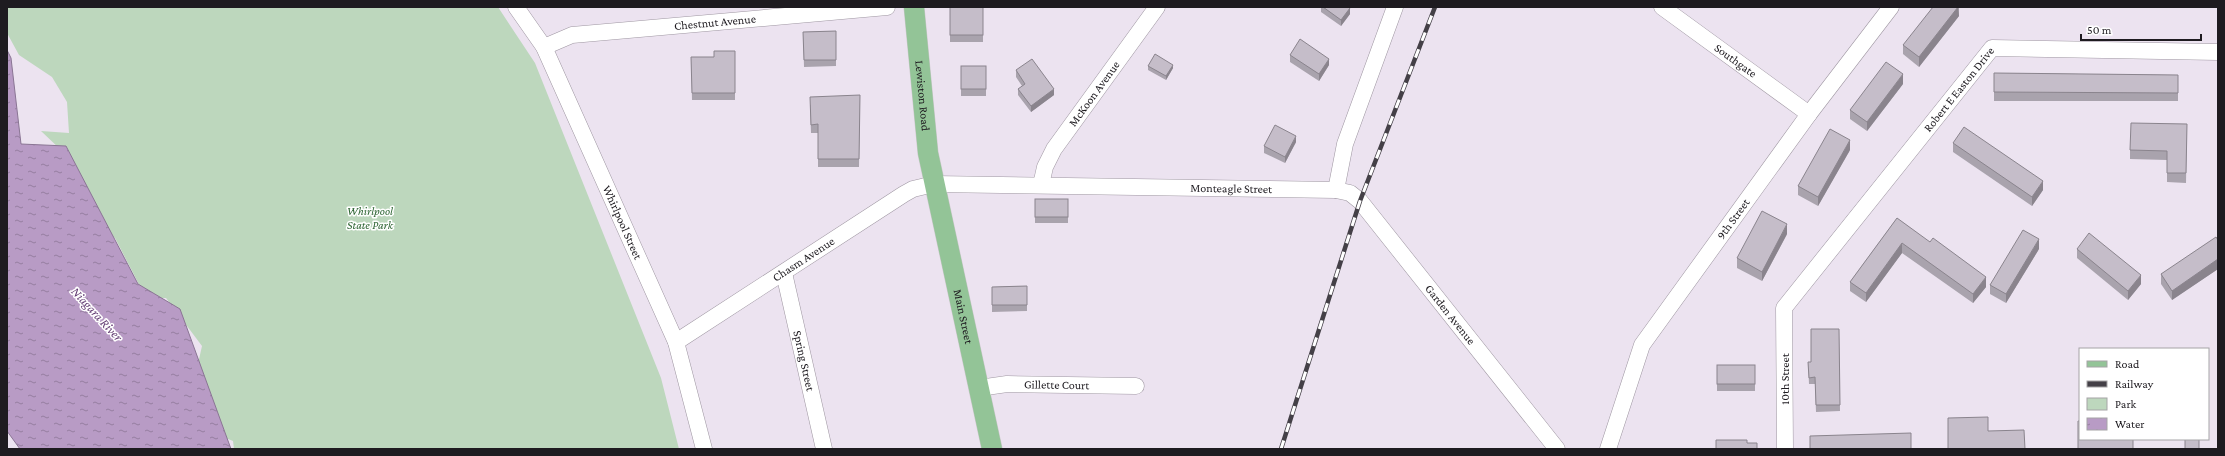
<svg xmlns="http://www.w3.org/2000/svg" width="2225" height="456" viewBox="0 0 2225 456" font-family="'Crimson Pro',serif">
<defs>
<pattern id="water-ripples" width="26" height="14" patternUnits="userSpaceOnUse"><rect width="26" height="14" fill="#b89bc5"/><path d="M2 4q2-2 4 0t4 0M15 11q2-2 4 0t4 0" fill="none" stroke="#957ea0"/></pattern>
</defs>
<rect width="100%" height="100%" fill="#ece3f0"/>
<polygon fill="#bdd7bd" points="7,7 498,7 535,63 661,378 679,449 234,449 233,441 206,430 195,377 202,346 166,298 146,298 115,238 87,223 61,150 41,131 69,133 67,102 52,77 19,55 7,33"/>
<polygon fill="url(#water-ripples)" stroke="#8a7594" points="7,50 11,58 21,144 66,146 138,284 180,309 231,449 20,449 7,431"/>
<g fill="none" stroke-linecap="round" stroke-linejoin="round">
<g stroke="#9f97a2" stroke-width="17">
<g id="minor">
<path id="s1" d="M516 7 544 47 676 342 704 449"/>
<path id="s2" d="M1662 7 1809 114"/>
<path id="s3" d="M544 47 572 35 887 7"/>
<path id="s4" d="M1041 185 1045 167 1054 149 1157 7"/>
<polyline points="1336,190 1345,144 1395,7"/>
<path id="s5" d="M784 273 824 449"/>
<path id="s6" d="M676 342 904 194 913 189 934 184 1336 190 1350 193 1360 201 1557 449"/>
<path id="s7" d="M979 388 1007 384 1136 386"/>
<path id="s8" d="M1608 449 1642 345 1809 114 1891 7"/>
<path id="s9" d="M1785 449 1784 308 1992 48 2218 52"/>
</g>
</g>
<g stroke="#c9c8c9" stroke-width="21">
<g id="major">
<path id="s10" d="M914 7 928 153 992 449"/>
</g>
</g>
<use href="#minor" stroke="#fff" stroke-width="16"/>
<use href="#major" stroke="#93c497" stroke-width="20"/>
<g stroke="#444047" stroke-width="4.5">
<polyline id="rail" points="1281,449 1360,201 1435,7"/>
</g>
<use href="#rail" stroke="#fff" stroke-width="3" stroke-dasharray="9" stroke-linecap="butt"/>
</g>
<g fill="#a9a3ad">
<rect x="950" y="7" width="33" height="35"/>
<polygon points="1321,7 1348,7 1350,14 1341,26 1321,12"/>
<polygon points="1959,7 1959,16 1919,67 1903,54 1903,45"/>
<polygon points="2138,7 2190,7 2190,8"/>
<polygon points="836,31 836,66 804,67 803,32"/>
<polygon points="735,51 735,100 692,100 691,57 714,57"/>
<polygon points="1290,55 1329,65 1319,81 1290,62"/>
<rect x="961" y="66" width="25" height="30"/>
<polygon points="1148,66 1173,68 1166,80 1148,70"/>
<polygon points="1016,70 1054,95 1031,112 1018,95 1018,89 1022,86 1016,77"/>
<polygon points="1994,73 2178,75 2178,101 1994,101"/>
<polygon points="1903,84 1867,131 1850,119 1850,110"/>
<polygon points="860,95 859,167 818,167 818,133 811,133 810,105"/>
<polygon points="2187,124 2186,183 2167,182 2167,160 2130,159 2130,150"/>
<polygon points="1296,142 1285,163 1264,153 1264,146"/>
<polygon points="1953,143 2043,190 2032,206 1953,152"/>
<polygon points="1850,150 1818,206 1798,195 1798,186"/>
<rect x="1035" y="199" width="33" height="24"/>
<polygon points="1897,218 1986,287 1973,303 1902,253 1866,302 1850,291 1850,282"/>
<polygon points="1787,234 1762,281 1737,268 1737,258"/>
<polygon points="2218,240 2218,269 2172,300 2161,284 2161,274"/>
<polygon points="2039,249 2006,303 1990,294 1990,285"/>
<polygon points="2077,249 2141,284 2128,300 2077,258"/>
<polygon points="1027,286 1027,311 992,312 992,287"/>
<polygon points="1839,329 1840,411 1816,412 1815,384 1809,384 1808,362 1811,362"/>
<rect x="1717" y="365" width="38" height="26"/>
</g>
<g fill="#8a848d">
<polygon points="1958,7 1959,16 1919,67 1919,57"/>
<polygon points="1350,8 1350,14 1341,26 1341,20"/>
<polygon points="1329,59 1329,65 1319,81 1319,74"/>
<polygon points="1173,65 1173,68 1166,80 1166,76"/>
<polygon points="1903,74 1903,84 1867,131 1867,122"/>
<polygon points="1054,89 1054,95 1031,112 1031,106"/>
<polygon points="1296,136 1296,142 1285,163 1285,157"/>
<polygon points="1850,140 1850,150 1818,206 1818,197"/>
<polygon points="2043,181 2043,190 2032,206 2032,197"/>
<polygon points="1787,224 1787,234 1762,281 1762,272"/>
<polygon points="2039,239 2039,249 2006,303 2006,294"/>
<polygon points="1902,243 1902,253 1866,302 1866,293"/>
<polygon points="2218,259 2218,269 2172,300 2172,291"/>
<polygon points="2141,275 2141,284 2128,300 2128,291"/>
<polygon points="1986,277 1986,287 1973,303 1973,294"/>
</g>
<g fill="#c5bdc9" stroke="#8a848d">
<rect x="950" y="7" width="33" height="28"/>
<polygon points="1323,7 1348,7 1350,8 1341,20"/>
<polygon points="1933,7 1958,7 1919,57 1903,45"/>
<polygon points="836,31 836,60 804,60 803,32"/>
<polygon points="1300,39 1329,59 1319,74 1290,55"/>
<polygon points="714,51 735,51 735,93 692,93 691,57 714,57"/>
<polygon points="1155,54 1173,65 1166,76 1148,66"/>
<polygon points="1032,59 1054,89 1031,106 1018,89 1025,84 1016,70"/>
<polygon points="1886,62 1903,74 1867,122 1850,110"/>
<rect x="961" y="66" width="25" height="23"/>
<polygon points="1994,73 2178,75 2178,93 1994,92"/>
<polygon points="860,95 859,159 818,159 818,124 811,125 810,97"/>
<polygon points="2131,123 2187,124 2186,173 2167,173 2167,151 2130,150"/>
<polygon points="1275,125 1296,136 1285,157 1264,146"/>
<polygon points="1964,127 2043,181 2032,197 1953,143"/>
<polygon points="1830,129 1850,140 1818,197 1798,186"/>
<rect x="1035" y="199" width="33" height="18"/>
<polygon points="1762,211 1787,224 1762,272 1737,258"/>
<polygon points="1897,218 1930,242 1933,238 1986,277 1973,294 1902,243 1866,293 1850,282"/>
<polygon points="2023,230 2039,239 2006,294 1990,285"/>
<polygon points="2089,233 2141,275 2128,291 2077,249"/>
<polygon points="2216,237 2218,240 2218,259 2172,291 2161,274"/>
<polygon points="1027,286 1027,305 992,305 992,287"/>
<polygon points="1811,329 1839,329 1840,405 1816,405 1815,377 1809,378 1808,362 1811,362"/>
<rect x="1717" y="365" width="38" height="19"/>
<polygon points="1988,417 1988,431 2024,430 2025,449 1948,449 1948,418"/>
<polygon points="2078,421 2080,421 2080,439 2133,439 2133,449 2078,449"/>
<polygon points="1911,433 1911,449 1810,449 1810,436"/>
<rect x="2185" y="439" width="14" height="10"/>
<polygon points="1716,440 1747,440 1747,443 1757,443 1757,449 1716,449"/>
</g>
<g text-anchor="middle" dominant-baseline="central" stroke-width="3" stroke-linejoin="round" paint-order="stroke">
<g font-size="12" fill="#1e1b20" stroke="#fff">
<text stroke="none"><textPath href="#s3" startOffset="174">Chestnut Avenue</textPath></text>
<text stroke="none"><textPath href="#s2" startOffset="91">Southgate</textPath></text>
<text stroke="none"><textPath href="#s9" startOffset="421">Robert E Easton Drive</textPath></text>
<text stroke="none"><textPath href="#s4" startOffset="107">McKoon Avenue</textPath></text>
<text stroke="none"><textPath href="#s10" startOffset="89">Lewiston Road</textPath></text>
<text stroke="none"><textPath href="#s6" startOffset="601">Monteagle Street</textPath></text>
<text stroke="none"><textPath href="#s8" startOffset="265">9th Street</textPath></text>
<text stroke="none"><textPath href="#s1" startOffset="241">Whirlpool Street</textPath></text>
<text stroke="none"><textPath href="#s6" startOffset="152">Chasm Avenue</textPath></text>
<text stroke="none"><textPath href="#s6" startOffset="878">Garden Avenue</textPath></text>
<text stroke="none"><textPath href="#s10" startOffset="314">Main Street</textPath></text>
<text stroke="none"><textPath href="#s5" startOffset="90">Spring Street</textPath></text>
<text transform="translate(1785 379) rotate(-90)">10th Street</text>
<text stroke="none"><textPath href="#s7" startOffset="78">Gillette Court</textPath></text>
</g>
<g font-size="12" font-style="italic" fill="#2e6533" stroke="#fff">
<text x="370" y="211">Whirlpool<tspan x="370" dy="14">State Park</tspan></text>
</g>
<g font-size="13" font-style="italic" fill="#643e74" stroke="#fff">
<text transform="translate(97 314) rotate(47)">Niagara River</text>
</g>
</g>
<rect width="2225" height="456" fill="none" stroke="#1e1b20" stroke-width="16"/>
<rect x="2079" y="348" width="130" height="92" fill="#ffffff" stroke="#a5a4a6"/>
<rect x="2087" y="361" width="20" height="6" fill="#93c497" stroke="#a5a4a6"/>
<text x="2115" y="368" font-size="12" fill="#1e1b20">Road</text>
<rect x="2087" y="381" width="20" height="6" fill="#444047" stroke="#a5a4a6"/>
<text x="2115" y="388" font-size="12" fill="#1e1b20">Railway</text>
<rect x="2087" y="398" width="20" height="12" fill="#bdd7bd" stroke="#a5a4a6"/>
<text x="2115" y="408" font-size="12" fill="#1e1b20">Park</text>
<rect x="2087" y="418" width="20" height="12" fill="url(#water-ripples)" stroke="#a5a4a6"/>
<text x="2115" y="428" font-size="12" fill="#1e1b20">Water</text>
<path d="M2081 34v6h120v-6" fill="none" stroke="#1e1b20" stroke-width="2"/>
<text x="2087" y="34" font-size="12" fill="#1e1b20" stroke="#ffffff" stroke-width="3" paint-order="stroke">50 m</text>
</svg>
